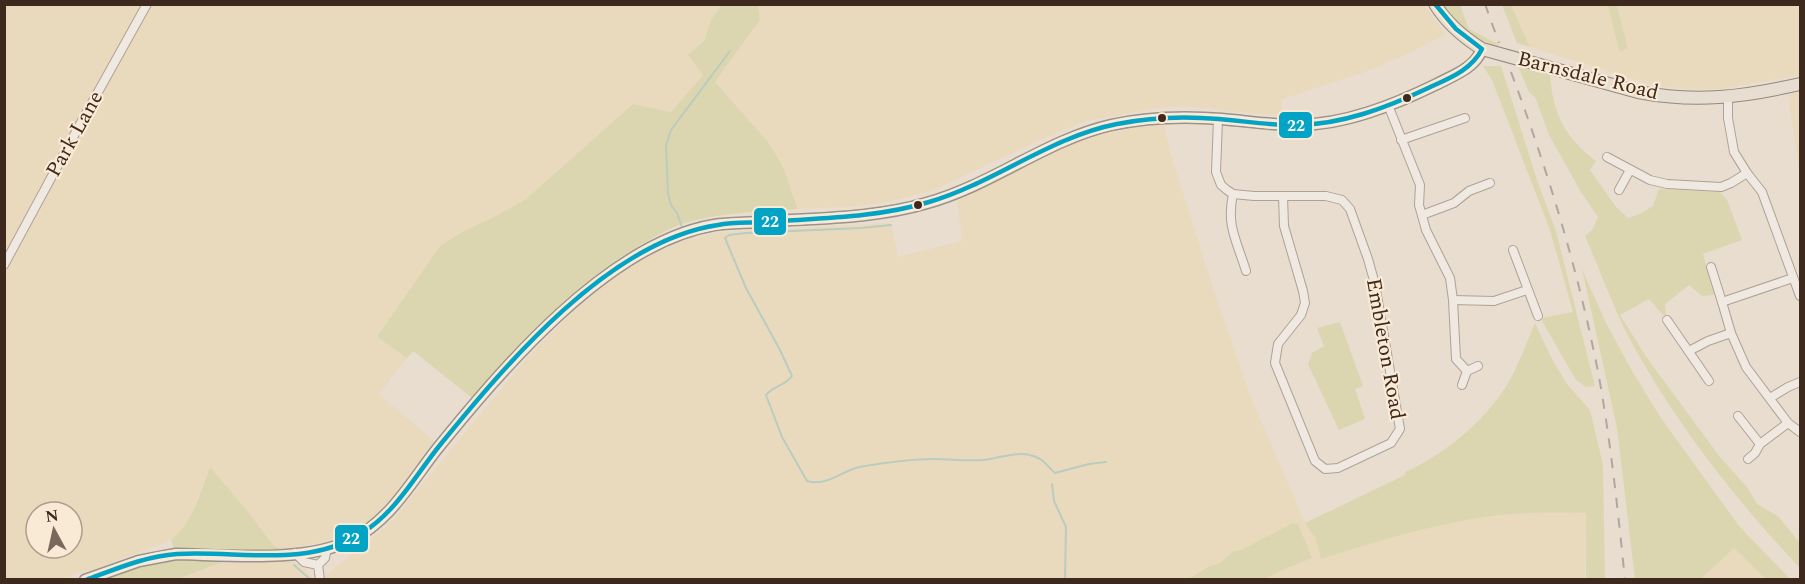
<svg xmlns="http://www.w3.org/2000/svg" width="1805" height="584" viewBox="0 0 1805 584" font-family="Spectral,serif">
<rect width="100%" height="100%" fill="#e8ddce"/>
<g fill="#e9dabe" fill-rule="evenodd">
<polygon points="1423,4 1446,34 1401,57 1359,74 1282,99 1281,116 1182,106 1152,109 1086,121 1058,132 931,191 887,202 861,206 798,209 783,167 715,82 760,20 758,5"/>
<path d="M4 5H722L712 18 704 41 689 55 703 75 671 112 633 104 526 199 494 217 462 232 377 337 407 358 379 394 434 441 397 492 376 516 361 529 341 539 284 549 274 546 245 508 210 467 188 522 181 532 171 540 95 569 75 573 67 580 5 579ZM36 512H72V548H36Z"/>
<polygon points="1511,5 1608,5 1619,50 1628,49 1617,5 1800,5 1800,75 1722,89 1687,89 1652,85 1530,47"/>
<polygon points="1800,92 1800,175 1788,95"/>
<polygon points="1164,125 1170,152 1212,285 1249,393 1305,523 1316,539 1321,559 1399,535 1468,519 1539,512 1586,513 1585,580 178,580 220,563 281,561 298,563 306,568 313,578 322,578 390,523 527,358 578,306 612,279 643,259 685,240 720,232 891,223 898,257 962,241 957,198 1058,150 1097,135 1141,127"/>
<polygon points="1734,547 1766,579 1701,580"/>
</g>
<g fill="#dcd6b0">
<path d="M722 5H758L760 20 715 82 768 142 783 167 798 209C761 212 721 212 685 223 669 228 655 237 640 245 574 284 521 340 472 398L413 351 407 358 377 337 440 246 462 232 494 217 526 199 633 104 671 112 703 75 688 55 704 41 712 18Z"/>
<path d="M1442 5H1460L1469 29 1498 44 1499 48C1476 40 1456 25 1442 5Z"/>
<polygon points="1502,5 1511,5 1530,47 1517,43"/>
<polygon points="1608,5 1617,5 1628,49 1619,51"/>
<polygon points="1483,66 1501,66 1538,183 1556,231 1595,386 1586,387 1576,380 1542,321 1542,318 1573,312 1550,230 1492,80"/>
<path d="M1518 66 1550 75C1553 114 1565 138 1596 161L1590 170 1616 207 1628 218 1640 214 1653 206 1659 189 1720 192 1727 200 1742 240 1703 254 1714 295 1702 296 1689 285 1665 304 1666 315H1663L1649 299 1620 315 1647 358 1720 457 1747 487 1757 504 1778 516 1800 543V568C1737 502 1678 426 1633 345 1614 311 1601 272 1585 236L1592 230 1598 217 1581 192 1549 135 1535 97 1529 92Z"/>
<polygon points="1582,269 1605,321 1632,371 1661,418 1739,526 1790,579 1766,579 1734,548 1701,579 1635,579 1617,428"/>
<polygon points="1340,322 1363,386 1355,389 1365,419 1339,430 1308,364 1312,353 1324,346 1317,328"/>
<path d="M1535 323 1553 361 1567 384 1590 410 1603 465 1605 579H1586V513C1546 512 1506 512 1467 520 1417 529 1369 544 1321 559L1316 539 1305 523 1405 475V472C1446 454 1492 416 1513 374 1521 358 1528 340 1535 323Z"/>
<path d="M210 467 245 508 274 546 284 549 263 552 174 549 171 540C193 523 200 492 210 467Z"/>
<path d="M1293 523 1298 524 1312 558C1301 563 1274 572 1266 579H1188L1210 566 1219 564 1234 551 1241 550Z"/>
<polygon points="183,559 220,560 220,563 178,579 98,580 159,560"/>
</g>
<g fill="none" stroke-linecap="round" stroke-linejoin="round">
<g stroke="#baccbf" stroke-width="2">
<path d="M891 225 861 228 746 233 729 235 725 238 746 288 780 350 792 376C785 386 773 386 766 395L782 437 807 481C826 487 842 471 859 467 883 463 909 459 933 459 950 459 966 461 983 460 1000 458 1021 449 1038 458 1044 460 1050 469 1055 473L1089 464 1106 462"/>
<polyline points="682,227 677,213 671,205 668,194 666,145 671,130 730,51"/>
<polyline points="1052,484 1054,501 1066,527 1065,580"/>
<polyline points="294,565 311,580"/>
</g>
<g stroke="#aea297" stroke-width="10">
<g id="minor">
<polyline points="1728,98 1728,118 1734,152 1747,173 1762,192 1800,296"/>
<polyline points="1388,105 1420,185 1419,205 1426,230 1450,278 1453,300 1456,359 1467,371"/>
<polyline points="1218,119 1216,172 1221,185 1227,190 1233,194 1254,196 1326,196 1342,200 1350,209 1368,259 1375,284 1400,429 1391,443 1338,468 1325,469 1315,461 1275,363 1278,344 1301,315 1305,303 1303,291 1284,226 1283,196"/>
<polyline points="1401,140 1465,118"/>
<polyline points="1607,157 1650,180 1667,184 1721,187 1731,183 1747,173"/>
<polyline points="1619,190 1630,170"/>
<path d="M1233 194C1226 226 1237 241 1246 271"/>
<polyline points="1422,215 1454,203 1469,191 1490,183"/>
<polyline points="1513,250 1538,316"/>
<polyline points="4,265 78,128 147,4"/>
<polyline points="1711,267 1722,302"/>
<polyline points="1793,278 1722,302 1731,333 1746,367 1788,423 1800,432"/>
<polyline points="1453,300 1494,301 1527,290"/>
<polyline points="1667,320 1709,381"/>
<polyline points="1689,351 1708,341 1731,333"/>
<polyline points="1462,385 1467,371 1478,366"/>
<polyline points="1770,398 1788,387 1800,382"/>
<polyline points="1738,416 1760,444"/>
<polyline points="1748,459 1755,453 1760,444 1788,423"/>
<polyline points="295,553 304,562 318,565 320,580"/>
<polyline points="318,565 325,558 327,548"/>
</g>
</g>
<g stroke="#9d9287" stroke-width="13">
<path id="secondary" d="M85 580 139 561 176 554C226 555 306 563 351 540 390 521 411 482 437 449 502 369 608 243 714 225 728 223 744 223 758 222 814 218 873 219 927 203 992 185 1046 140 1111 125 1148 117 1185 116 1222 119 1246 121 1271 125 1296 125 1345 125 1394 105 1437 84 1454 75 1475 68 1482 49"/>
</g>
<g stroke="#93887e" stroke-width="14">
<path id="primary" d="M1435 4C1447 24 1463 37 1482 49L1638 92C1696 103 1743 97 1800 84"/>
</g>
<use href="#minor" stroke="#f0e9e1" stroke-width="8"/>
<use href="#secondary" stroke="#f0e9e1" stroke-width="10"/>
<use href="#primary" stroke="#e7ded1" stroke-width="12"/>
<g stroke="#afa8a1" stroke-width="2" stroke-dasharray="10 10" stroke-linecap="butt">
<polyline points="1485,4 1499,43"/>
<path d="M1511 72C1548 171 1579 273 1599 377 1611 444 1618 512 1625 580"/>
</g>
<g stroke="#f9ead5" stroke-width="9">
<path id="bus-1" d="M86 580C116 569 146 556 177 554 238 550 306 569 362 533 396 512 415 476 440 445 506 364 609 241 718 225 733 222 750 223 765 222 820 218 876 218 929 202 994 183 1050 137 1117 124 1151 117 1185 116 1219 119 1245 121 1272 126 1298 125 1343 124 1386 108 1426 89 1447 79 1471 71 1482 49L1456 29 1435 4"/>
</g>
<use href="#bus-1" stroke="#03a3c5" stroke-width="4.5"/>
</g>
<g fill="#3e291e" stroke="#f9ead5" stroke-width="2">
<circle cx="1407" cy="98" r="5"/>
<circle cx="1162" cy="118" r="5"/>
<circle cx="918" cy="205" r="5"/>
</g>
<g text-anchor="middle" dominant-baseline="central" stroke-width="4.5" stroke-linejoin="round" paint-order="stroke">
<g font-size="21" fill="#3e291e" stroke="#f9ead5">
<text transform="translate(1588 76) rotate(14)">Barnsdale Road</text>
<text transform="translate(75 134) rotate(-61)">Park Lane</text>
<text transform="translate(1385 349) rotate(80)">Embleton Road</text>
</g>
</g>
<g stroke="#f9ead5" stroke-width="2">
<rect x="1278" y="111" width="35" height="28" rx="6" fill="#03a3c5"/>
<rect x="753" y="207" width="34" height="29" rx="6" fill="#03a3c5"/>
<rect x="334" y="524" width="35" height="29" rx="6" fill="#03a3c5"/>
</g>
<g font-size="16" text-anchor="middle" font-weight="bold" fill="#fff">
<text x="1296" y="131">22</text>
<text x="770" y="227">22</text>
<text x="351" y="544">22</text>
</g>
<rect width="1805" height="584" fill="none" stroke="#3e291e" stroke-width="12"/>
<g transform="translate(54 530) rotate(352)"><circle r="28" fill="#f9ead5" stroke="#ae9d8c" stroke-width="1.5"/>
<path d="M0-4.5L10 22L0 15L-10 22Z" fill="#7a685c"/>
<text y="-9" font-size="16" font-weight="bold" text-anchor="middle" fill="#3e291e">N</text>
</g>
</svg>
